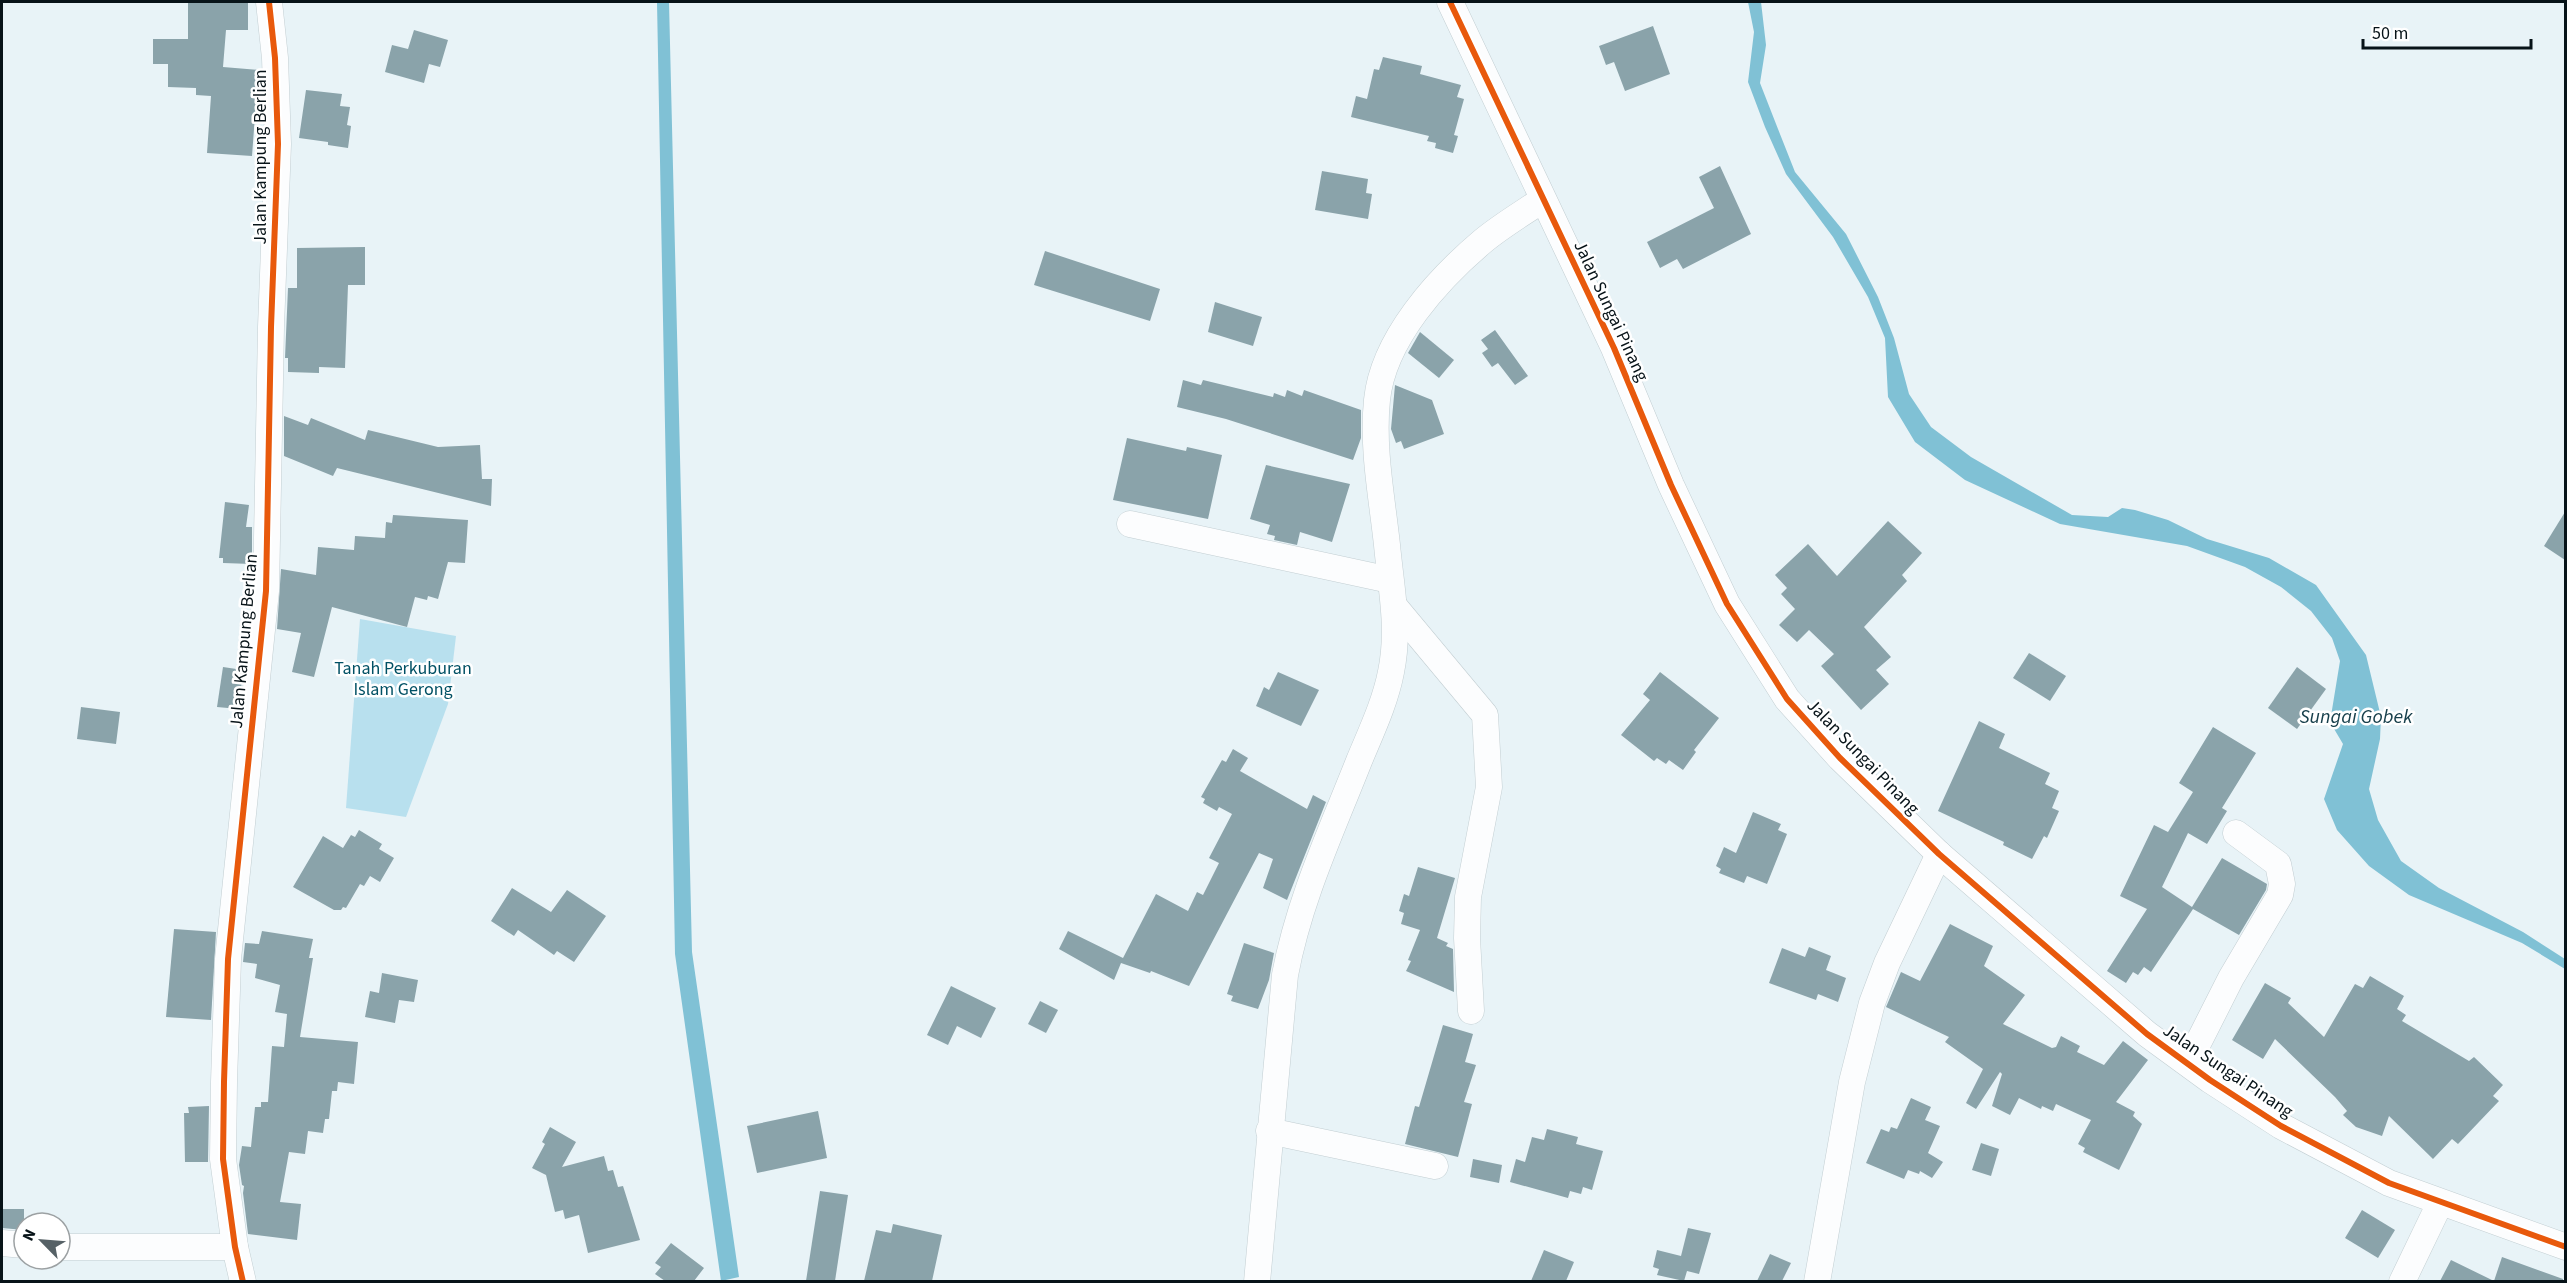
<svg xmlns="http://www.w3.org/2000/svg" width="2567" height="1283" viewBox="0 0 2567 1283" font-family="'Source Sans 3',sans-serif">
<rect width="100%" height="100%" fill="#e8f3f7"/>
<polygon fill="#b8e0ee" points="360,619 456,636 448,704 406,817 346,808"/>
<g fill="#80c1d5">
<polygon points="657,2 669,2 692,952 739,1277 721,1281 675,954"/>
<polygon points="1748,2 1761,2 1766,45 1760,83 1778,129 1795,172 1846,234 1878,297 1894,338 1909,394 1931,427 1971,457 2072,515 2108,517 2122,508 2135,510 2168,520 2207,539 2269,558 2316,585 2366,655 2381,717 2380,739 2369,789 2378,820 2401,861 2439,888 2523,932 2565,959 2565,969 2522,943 2409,895 2369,866 2337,830 2324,799 2343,744 2330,722 2340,661 2332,638 2311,611 2281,587 2245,567 2187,546 2060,524 1965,480 1915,442 1888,397 1885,338 1868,297 1833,237 1786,174 1765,127 1748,82 1754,32"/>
</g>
<g fill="#8aa3aa">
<polygon points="188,2 248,2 248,30 226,30 223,67 260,70 262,103 256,102 252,156 207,153 211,96 196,95 196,88 168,87 168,64 153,64 153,39 188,39"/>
<polygon points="1653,26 1670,74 1625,91 1614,62 1606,65 1599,46"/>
<polygon points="414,30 448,40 440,67 429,64 424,83 385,72 392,45 408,49"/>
<polygon points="1383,57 1422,66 1420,74 1461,85 1457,97 1464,99 1454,135 1458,136 1453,153 1435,148 1436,143 1427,141 1429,136 1351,117 1356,96 1367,99 1374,69 1379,70"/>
<polygon points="306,90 342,94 340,106 350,107 347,125 351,126 348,148 328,145 328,142 299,138"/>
<polygon points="1720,166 1751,234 1683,269 1677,259 1660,268 1647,242 1714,208 1699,177"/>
<polygon points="1322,171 1368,179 1366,193 1372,194 1368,219 1315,210"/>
<polygon points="365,247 365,285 348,285 345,368 319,367 319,373 288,372 288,358 285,358 288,288 297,288 297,248"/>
<polygon points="1045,251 1160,289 1150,321 1034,285"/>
<polygon points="1215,302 1262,317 1253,346 1208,332"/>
<polygon points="1495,330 1528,376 1515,385 1498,363 1492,367 1482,353 1488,349 1481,340"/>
<polygon points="1420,332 1454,360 1439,378 1408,353"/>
<polygon points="1183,380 1201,385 1203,380 1273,397 1274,393 1285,397 1287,390 1302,396 1304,390 1361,410 1361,438 1353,460 1226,419 1177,407"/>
<polygon points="1395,385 1432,400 1444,434 1404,449 1401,441 1396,443 1391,429"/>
<polygon points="284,416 308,425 311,418 365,440 368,430 438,447 480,445 482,479 492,479 491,506 337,468 333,476 284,456"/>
<polygon points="1127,438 1186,451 1187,447 1222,455 1208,519 1113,500"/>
<polygon points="1266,465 1350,484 1332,542 1300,532 1297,545 1274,540 1275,536 1267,534 1270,525 1250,519"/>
<polygon points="225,502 249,505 246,527 252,527 252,564 223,563 223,558 219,558"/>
<polygon points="2565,512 2565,560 2544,546"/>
<polygon points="393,515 468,520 465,563 448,562 438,599 428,596 427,600 415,597 407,627 332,607 314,677 292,672 301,633 277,629 281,569 316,575 318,547 354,550 355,536 385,538 386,522 392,523"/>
<polygon points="1888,521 1922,553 1902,575 1907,581 1864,627 1891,657 1876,670 1889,684 1861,710 1821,666 1834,654 1809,630 1797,642 1779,625 1795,609 1781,594 1787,588 1775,575 1808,544 1837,576"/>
<polygon points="2029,653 2066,676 2050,701 2013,678"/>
<polygon points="223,667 243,670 239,709 217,707"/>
<polygon points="2297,667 2326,689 2297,729 2268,708"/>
<polygon points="1278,672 1319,690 1301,726 1256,706 1264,687 1269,690"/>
<polygon points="1660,672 1719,718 1694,750 1696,752 1683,770 1669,760 1666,764 1657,758 1654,761 1621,735 1650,700 1643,694"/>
<polygon points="81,707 120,712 116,744 77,739"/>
<polygon points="1979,721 2005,734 1999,748 2050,773 2045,784 2059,791 2052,808 2059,811 2047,838 2044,836 2032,859 2003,845 2004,842 1938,811"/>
<polygon points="2213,727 2256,753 2222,808 2227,811 2207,844 2188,833 2162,887 2192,907 2222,858 2267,884 2266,890 2239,935 2193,909 2151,972 2144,967 2138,975 2133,972 2126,983 2107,971 2147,909 2120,896 2154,825 2168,832 2193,792 2179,783"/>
<polygon points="1233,749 1248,758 1240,771 1307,809 1313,795 1326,802 1287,900 1263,888 1273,859 1259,853 1189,986 1151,971 1150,973 1121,963 1114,980 1059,949 1068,931 1123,958 1156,894 1188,911 1197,892 1203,895 1219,863 1209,858 1232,814 1219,807 1217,811 1203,803 1205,799 1201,797 1222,760 1226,762"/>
<polygon points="1753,812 1781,824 1778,830 1787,834 1767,884 1747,876 1744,883 1719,873 1721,869 1716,866 1724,847 1736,853"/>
<polygon points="359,830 382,844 379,849 394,858 380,882 370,876 364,886 360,884 346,908 343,907 341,910 334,910 293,887 323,836 343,848 351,835 355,837"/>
<polygon points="1418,867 1455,878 1437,938 1448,943 1446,946 1453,949 1454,992 1406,971 1411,961 1408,960 1420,930 1401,924 1404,913 1399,911 1404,894 1409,896"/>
<polygon points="512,888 551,912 567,890 606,916 574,962 557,951 554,955 518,930 514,936 491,921"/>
<polygon points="1950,924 1993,946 1984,966 2025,995 2003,1024 2052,1048 2056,1047 2061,1036 2080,1046 2077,1052 2104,1065 2123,1041 2148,1060 2116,1102 2135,1112 2133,1116 2142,1124 2119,1170 2083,1152 2085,1148 2078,1144 2091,1120 2056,1104 2053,1111 2042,1106 2041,1109 2019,1098 2010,1115 1992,1106 2002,1074 2000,1072 1976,1109 1966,1103 1983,1069 1945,1042 1949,1037 1886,1007 1901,972 1920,981"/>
<polygon points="174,929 216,932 211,1020 166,1017"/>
<polygon points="262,931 313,939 309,958 313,958 300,1037 358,1042 354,1084 338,1082 337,1091 332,1091 329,1119 325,1119 323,1133 308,1131 305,1154 289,1152 280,1202 301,1204 297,1240 248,1234 243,1193 244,1186 242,1185 239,1165 242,1146 251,1147 255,1107 261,1107 261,1102 268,1102 272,1046 284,1047 287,1014 275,1012 280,985 255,978 257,964 243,962 245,943 259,944"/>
<polygon points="1244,943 1274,953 1269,980 1258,1009 1231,1001 1233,996 1227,994"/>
<polygon points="1809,947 1831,956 1826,970 1846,978 1838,1002 1818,994 1816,1000 1769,983 1782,948 1805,957"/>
<polygon points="382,973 418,980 414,1002 399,1000 395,1023 365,1017 370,991 379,993"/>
<polygon points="2370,976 2404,996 2397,1009 2406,1015 2402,1021 2469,1061 2474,1057 2503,1085 2493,1096 2499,1101 2458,1144 2452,1139 2433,1159 2389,1116 2382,1136 2356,1127 2343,1115 2347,1111 2335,1097 2275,1039 2263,1059 2232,1040 2265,983 2291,998 2288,1003 2324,1037 2355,984 2363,988"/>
<polygon points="951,986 996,1008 981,1038 957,1026 948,1045 927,1035"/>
<polygon points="1040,1001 1058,1010 1046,1033 1028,1024"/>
<polygon points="1443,1025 1473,1034 1465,1062 1476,1065 1464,1102 1472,1104 1458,1157 1405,1144 1415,1106 1419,1107"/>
<polygon points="1911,1098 1931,1107 1925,1120 1940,1126 1928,1153 1943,1162 1932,1178 1920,1171 1919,1174 1908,1170 1904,1179 1866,1163 1881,1129 1889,1132 1891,1127 1897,1129"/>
<polygon points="209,1106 208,1162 185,1162 184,1113 189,1113 188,1107"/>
<polygon points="818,1111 827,1158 757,1173 747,1126"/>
<polygon points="550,1127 576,1142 562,1167 604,1156 608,1171 613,1170 618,1187 623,1186 640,1240 588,1253 579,1215 565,1219 563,1210 555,1212 546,1175 532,1168 545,1144 542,1142"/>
<polygon points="1547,1129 1578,1137 1576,1144 1603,1151 1592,1190 1583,1187 1581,1194 1570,1191 1568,1198 1510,1182 1516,1159 1525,1162 1532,1137 1544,1140"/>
<polygon points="1981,1143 1999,1149 1991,1176 1972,1170"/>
<polygon points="1473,1159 1502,1165 1499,1183 1470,1177"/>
<polygon points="820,1191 848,1195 835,1281 806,1281"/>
<polygon points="2,1209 24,1209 24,1230 2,1228"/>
<polygon points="2362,1210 2395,1230 2378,1258 2345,1238"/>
<polygon points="893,1224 942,1235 932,1281 864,1281 876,1230 891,1233"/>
<polygon points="1688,1228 1711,1233 1699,1274 1687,1271 1684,1281 1657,1275 1659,1269 1653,1267 1657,1250 1681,1256"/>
<polygon points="671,1243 704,1268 694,1281 665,1281 655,1274 661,1267 655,1263"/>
<polygon points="1544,1250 1574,1262 1566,1281 1531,1281"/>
<polygon points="1770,1254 1791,1263 1782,1281 1757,1281"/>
<polygon points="2502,1257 2563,1279 2563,1281 2440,1281 2451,1260 2494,1281"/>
</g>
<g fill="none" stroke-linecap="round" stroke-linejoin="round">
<g stroke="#c2ced2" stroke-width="27">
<g id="minor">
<polyline points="1450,2 1614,348 1671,485 1727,604 1787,699 1840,758 1939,854 2147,1034 2210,1080 2281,1126 2389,1183 2566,1247"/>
<polyline points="1130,524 1390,580"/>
<polyline points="1395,607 1485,715 1489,787 1468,897 1467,938 1471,1011"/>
<polyline points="2188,1063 2231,978 2280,895 2282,884 2278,864 2236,833"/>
<polyline points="1269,1131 1435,1166"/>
<polyline points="2,1243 24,1245"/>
<polyline points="60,1247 235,1247"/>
<polyline points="243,1282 235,1247 223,1159 224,1082 228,959 266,591 271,327 278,144 275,58 269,2"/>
<path d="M1257 1282 1285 975C1299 900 1331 832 1359 761 1371 732 1385 703 1391 672 1400 629 1391 588 1387 545 1382 498 1372 448 1377 400 1383 339 1438 279 1483 241 1501 226 1523 213 1542 200"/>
<polyline points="1817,1282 1852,1082 1872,1003 1887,963 1939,854"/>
<polyline points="2402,1282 2440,1203"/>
</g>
</g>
<use href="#minor" stroke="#fcfdfe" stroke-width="26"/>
<g stroke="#fff" stroke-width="10">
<g id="cycleway">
<polyline points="1450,2 1614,348 1671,485 1727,604 1787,699 1840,758 1939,854 2147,1034 2210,1080 2281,1126 2389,1183 2566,1247"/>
<polyline points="243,1282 235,1247 223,1159 224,1082 228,959 266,591 271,327 278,144 275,58 269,2"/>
</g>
</g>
<use href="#cycleway" stroke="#e8590c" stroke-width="6"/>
</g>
<g text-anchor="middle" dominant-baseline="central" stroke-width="5" stroke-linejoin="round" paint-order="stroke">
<g font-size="18" fill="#071318" stroke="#fff">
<text transform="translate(260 157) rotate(-90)">Jalan Kampung Berlian</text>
<text transform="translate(1611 311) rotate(65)">Jalan Sungai Pinang</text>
<text transform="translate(244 641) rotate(-85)">Jalan Kampung Berlian</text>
<text transform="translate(1863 757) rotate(46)">Jalan Sungai Pinang</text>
<text transform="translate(2228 1071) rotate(34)">Jalan Sungai Pinang</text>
</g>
<g font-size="18" fill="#005064" stroke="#fff">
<text x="403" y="668">Tanah Perkuburan<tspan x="403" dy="21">Islam Gerong</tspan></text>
</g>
<g font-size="20" font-style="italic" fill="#18404c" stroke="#fff">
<text x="2356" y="717">Sungai Gobek</text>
</g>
</g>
<rect width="2567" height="1283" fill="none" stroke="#071318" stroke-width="6"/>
<g transform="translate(42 1241) rotate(295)"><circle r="28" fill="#ffffff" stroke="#9ca1a3" stroke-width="1.5"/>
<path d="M0-4.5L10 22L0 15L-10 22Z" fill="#566166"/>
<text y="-9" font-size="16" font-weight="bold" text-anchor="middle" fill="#071318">N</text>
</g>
<path d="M2363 39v9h168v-9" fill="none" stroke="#071318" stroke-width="3"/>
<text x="2372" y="39" font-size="18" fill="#071318" stroke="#ffffff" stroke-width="4.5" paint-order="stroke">50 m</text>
</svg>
